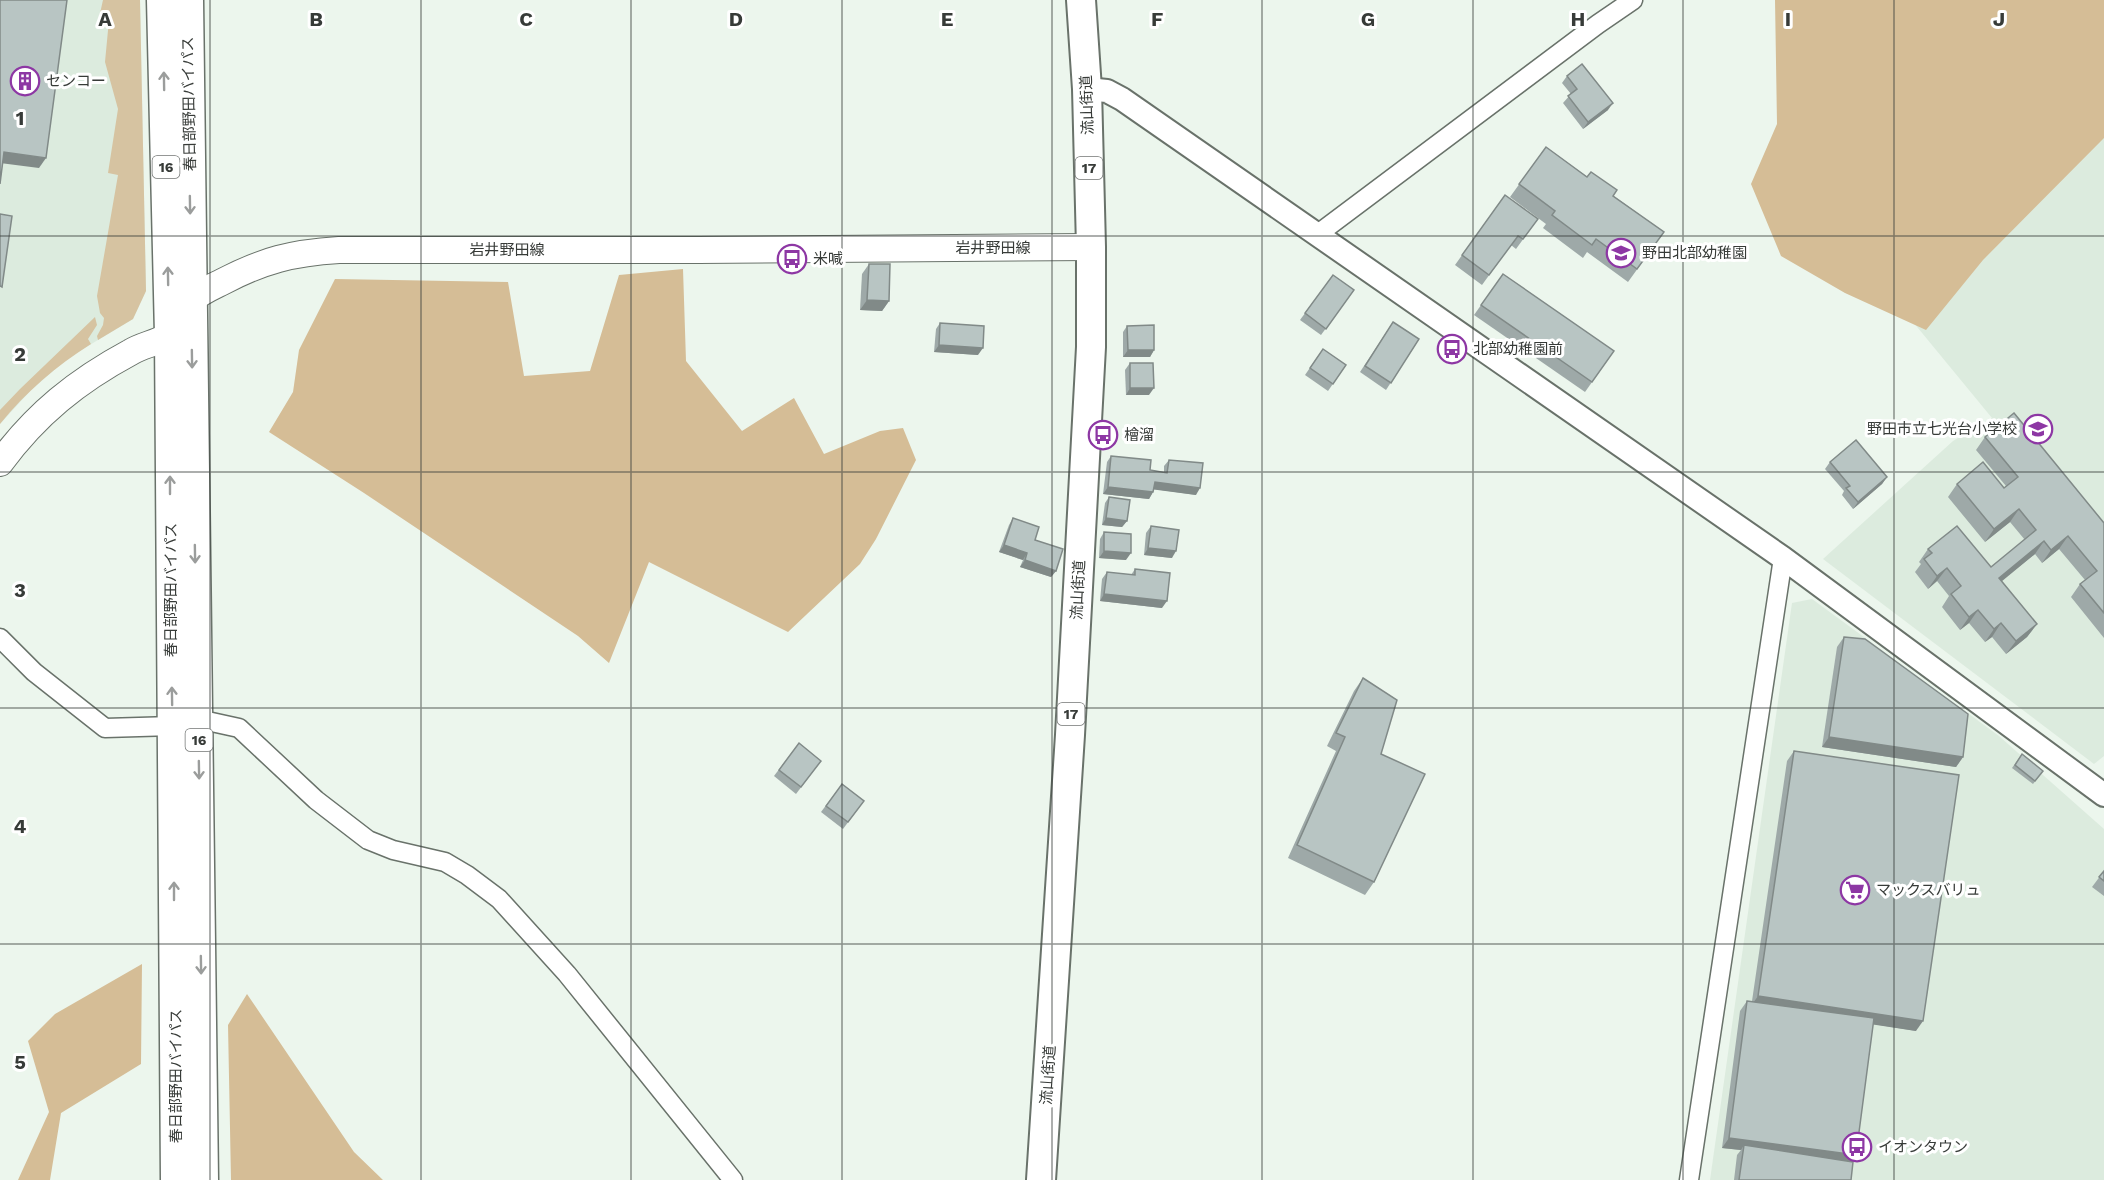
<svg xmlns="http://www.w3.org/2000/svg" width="2104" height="1180" viewBox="0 0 2104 1180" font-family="'Work Sans','Noto Sans JP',sans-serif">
<rect width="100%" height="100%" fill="#ecf6ed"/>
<g fill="#dcebde">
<polygon points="0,0 140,0 146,291 133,319 68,358 31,390 0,424"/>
<polygon points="2104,107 2104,756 2094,764 1823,559 1953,441 1992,418 1890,294"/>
<polygon points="1812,599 1999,736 2104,829 2104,1180 1710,1180 1792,603"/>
</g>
<g fill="#d6c3a1">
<polygon points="103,0 140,0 146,291 133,319 98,340 97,336 103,325 104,318 100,313 97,296 118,175 108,173 118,109 105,62 109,20 99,18"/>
<path d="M95 317 97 325 88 339 91 344C56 366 26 392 0 424V410L20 389Z"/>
</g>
<g fill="#d5bd96">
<polygon points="1775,0 2104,0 2104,138 1983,260 1926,330 1845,293 1781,256 1751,184 1777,124"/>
<polygon points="683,269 686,361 742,431 794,398 824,454 880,431 903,428 916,460 876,539 860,564 788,632 649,562 609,663 578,636 364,493 269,432 293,392 299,350 335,279 508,282 524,376 590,371 619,275"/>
<polygon points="142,964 141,1064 61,1113 50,1180 18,1180 49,1112 28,1041 55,1014"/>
<polygon points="247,994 354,1152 383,1180 231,1180 228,1025"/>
</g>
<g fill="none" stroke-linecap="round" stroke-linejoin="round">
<g stroke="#69726a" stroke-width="21">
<g id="minor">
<polyline points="1318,234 1598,24 1633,0"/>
<polyline points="0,638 34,672 105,728 173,726"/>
<polyline points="198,719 239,728 316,800 368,840 393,850 445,862 467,875 499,899 567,974 733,1180"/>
<polyline points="1689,1180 1783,558"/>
</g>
</g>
<g stroke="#69726a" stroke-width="26">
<polyline id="tertiary" points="1087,89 1107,91 1122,99 1783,558 2104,795"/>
</g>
<g stroke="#69726a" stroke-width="28">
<path id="secondary" d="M0 463C36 414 77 381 131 352 142 345 158 343 169 335 179 328 182 310 191 301 198 293 212 287 222 282 264 260 292 253 339 250H698L1091 247"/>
</g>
<g stroke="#69726a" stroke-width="32">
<polyline id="primary" points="1041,1180 1070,735 1091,347 1091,247 1087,89 1081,0"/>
</g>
<g stroke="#69726a" stroke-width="33">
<g id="trunk">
<polyline points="162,0 170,335 176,1180"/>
<polyline points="188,0 203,1180"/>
</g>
</g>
<use href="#minor" stroke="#fff" stroke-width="18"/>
<use href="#tertiary" stroke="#fff" stroke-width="22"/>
<use href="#secondary" stroke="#fff" stroke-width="26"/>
<use href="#primary" stroke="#fff" stroke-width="28"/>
<use href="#trunk" stroke="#fff" stroke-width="30"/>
</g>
<g fill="#9ea9a8">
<polygon points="1567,76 1608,110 1583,129 1563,103 1571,94 1562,83"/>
<polygon points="1546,147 1664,232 1628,282 1587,252 1583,258 1543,228 1546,224 1510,197"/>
<polygon points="1505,195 1538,219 1516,249 1511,245 1482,285 1455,265"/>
<polygon points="869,264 889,301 882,311 860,310 862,274"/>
<polygon points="1503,274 1614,351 1585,392 1474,315"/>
<polygon points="1333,275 1354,290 1321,335 1300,320"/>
<polygon points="1393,322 1419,339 1386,390 1360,372"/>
<polygon points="940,323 978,355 934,352 936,329"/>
<polygon points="1127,326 1154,350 1150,357 1123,357 1123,332"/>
<polygon points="1323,349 1346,365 1328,391 1305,375"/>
<polygon points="1130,363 1149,395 1126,395 1125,370"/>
<polygon points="1985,437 2104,523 2104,638 2071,597 2080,584 2085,580 2059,549 2042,563 2035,554 2001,581 2037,624 2027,637 2006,654 1992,637 1985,642 1969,623 1960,630 1942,607 1949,596 1937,581 1928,589 1915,572 1921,564 1919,562 1928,549 1991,567 2025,540 2010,522 1985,542 1948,497 1957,484 2004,488 2006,486 1976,450"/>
<polygon points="1111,456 1150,470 1164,472 1164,466 1169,460 1196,495 1154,489 1153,492 1149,499 1103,494 1107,462"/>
<polygon points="1830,462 1887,477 1882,484 1853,509 1842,495 1844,491 1825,469"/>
<polygon points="1109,497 1127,521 1122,527 1102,525 1105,503"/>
<polygon points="1013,518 1035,540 1056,571 1051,577 1020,567 1023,560 999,552 1009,525"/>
<polygon points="1151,526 1172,558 1144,555 1146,533"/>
<polygon points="1104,532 1126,560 1099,558 1100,539"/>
<polygon points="1135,569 1162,608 1100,601 1102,579 1107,572 1131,575"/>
<polygon points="1844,637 1963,757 1956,767 1822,747 1837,647"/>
<polygon points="1363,678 1381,754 1374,882 1365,895 1288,858 1336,751 1327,746 1354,691"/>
<polygon points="799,743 821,761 796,794 774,776"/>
<polygon points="1794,751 1916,1031 1873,1024 1856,1155 1852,1161 1851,1180 1734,1180 1737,1155 1741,1150 1722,1148 1740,1011 1747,1001 1752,1001 1787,761"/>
<polygon points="2022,754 2043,771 2033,784 2012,768"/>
<polygon points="842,784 864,801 843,829 821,812"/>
<polygon points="2104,871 2104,896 2092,887"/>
</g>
<g fill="#818a88">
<polygon points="1613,103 1608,110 1583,129 1588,122"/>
<polygon points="4,152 46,158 39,168 0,163"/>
<polygon points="867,300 889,301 882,311 860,310"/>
<polygon points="939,345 983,348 978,355 934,352"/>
<polygon points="1128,350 1154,350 1150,357 1123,357"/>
<polygon points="1130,388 1154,388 1149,395 1126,395"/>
<polygon points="1887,477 1882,484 1853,509 1858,502"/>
<polygon points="1155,482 1200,488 1196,495 1150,489"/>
<polygon points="1108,487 1153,492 1149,499 1103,494"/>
<polygon points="2019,509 2010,522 1985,542 1994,529"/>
<polygon points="1106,518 1127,521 1122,527 1102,525"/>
<polygon points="2068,536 2059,549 2042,563 2051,550"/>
<polygon points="2044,541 2035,554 1990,591 1999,578"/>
<polygon points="1004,545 1027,553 1023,560 999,552"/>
<polygon points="1148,548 1176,551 1172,558 1144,555"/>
<polygon points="1104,551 1131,553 1126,560 1099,558"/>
<polygon points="1025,560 1056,571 1051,577 1020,567"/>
<polygon points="1947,568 1937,581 1928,589 1937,576"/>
<polygon points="1104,594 1167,601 1162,608 1100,601"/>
<polygon points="1978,610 1969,623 1960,630 1969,617"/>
<polygon points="2001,623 1992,637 1985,642 1994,629"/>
<polygon points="2037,624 2027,637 2006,654 2016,641"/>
<polygon points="1829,737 1963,757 1956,767 1822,747"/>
<polygon points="1758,996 1923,1021 1916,1031 1751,1006"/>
<polygon points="1729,1138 1856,1155 1849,1165 1744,1145 1741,1150 1722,1148"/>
</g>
<g fill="#b8c5c3" stroke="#818a88" stroke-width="1.5">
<polygon points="0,0 67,0 46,158 4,152 0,184"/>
<polygon points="1582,64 1613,103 1588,122 1568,96 1577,89 1567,76"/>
<polygon points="1546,147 1587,177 1591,172 1617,190 1613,196 1664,232 1637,269 1596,239 1592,245 1552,215 1555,211 1519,184"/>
<polygon points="1505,195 1538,219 1523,239 1518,236 1489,275 1462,255"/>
<polygon points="0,214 12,216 2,287 0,286"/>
<polygon points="869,264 890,264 889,301 867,300"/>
<polygon points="1503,274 1614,351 1592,382 1481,305"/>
<polygon points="1333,275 1354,290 1326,329 1305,313"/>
<polygon points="1393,322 1419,339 1391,383 1365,366"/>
<polygon points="940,323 984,326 983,348 939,345"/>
<polygon points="1154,325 1154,350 1128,350 1127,326"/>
<polygon points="1323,349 1346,365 1333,384 1310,368"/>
<polygon points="1130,363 1153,363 1154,388 1130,388"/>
<polygon points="2014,413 2104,523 2104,613 2080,584 2097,571 2068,536 2051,550 2044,541 1999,578 2037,624 2016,641 2001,623 1994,629 1978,610 1969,617 1951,594 1961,586 1947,568 1937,576 1924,559 1932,553 1928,549 1957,526 1991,567 2036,530 2019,509 1994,529 1957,484 1983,462 2004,488 2018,477 1985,437"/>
<polygon points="1856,440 1887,477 1858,502 1846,488 1850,486 1830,462"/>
<polygon points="1111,456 1151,460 1150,470 1167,473 1169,460 1203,463 1200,488 1155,482 1153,492 1108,487"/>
<polygon points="1109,497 1130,500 1127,521 1106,518"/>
<polygon points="1013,518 1039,527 1035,540 1063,549 1056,571 1025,560 1027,553 1004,545"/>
<polygon points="1151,526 1179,530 1176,551 1148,548"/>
<polygon points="1104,532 1131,534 1131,553 1104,551"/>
<polygon points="1135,569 1170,573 1167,601 1104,594 1107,572 1135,575"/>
<polygon points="1844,637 1865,639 1968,714 1963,757 1829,737"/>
<polygon points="1363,678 1397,700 1381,754 1425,774 1374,882 1297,845 1345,737 1336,733"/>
<polygon points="799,743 821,761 801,787 779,770"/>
<polygon points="1794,751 1959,775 1923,1021 1758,996"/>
<polygon points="2022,754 2043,771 2035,781 2015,765"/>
<polygon points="842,784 864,801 848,822 826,806"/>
<polygon points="2104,871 2104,881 2099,877"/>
<polygon points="1747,1001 1874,1018 1856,1155 1729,1138"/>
<polygon points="1744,1145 1853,1162 1851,1180 1739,1180"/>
</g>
<defs><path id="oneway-shaft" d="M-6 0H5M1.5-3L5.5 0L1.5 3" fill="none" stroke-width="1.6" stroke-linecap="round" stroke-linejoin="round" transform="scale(1.5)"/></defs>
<g stroke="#9b9d9c">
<use href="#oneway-shaft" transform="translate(164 81) rotate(-91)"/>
<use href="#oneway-shaft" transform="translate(190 205) rotate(89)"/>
<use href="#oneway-shaft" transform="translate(168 276) rotate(-91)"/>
<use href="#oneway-shaft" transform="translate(192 359) rotate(89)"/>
<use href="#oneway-shaft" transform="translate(170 485) rotate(-90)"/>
<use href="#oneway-shaft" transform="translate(195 554) rotate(89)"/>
<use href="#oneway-shaft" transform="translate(172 696) rotate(-91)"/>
<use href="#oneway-shaft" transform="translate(199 770) rotate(89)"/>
<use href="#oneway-shaft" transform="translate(174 891) rotate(-90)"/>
<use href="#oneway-shaft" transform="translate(201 965) rotate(89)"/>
</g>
<path fill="none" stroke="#373b38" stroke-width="1.5" stroke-opacity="0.55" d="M210 0V1180M421 0V1180M631 0V1180M842 0V1180M1052 0V1180M1262 0V1180M1473 0V1180M1683 0V1180M1894 0V1180M0 236H2104M0 472H2104M0 708H2104M0 944H2104"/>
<defs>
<g id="building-ring" transform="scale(1.5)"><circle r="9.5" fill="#fff" stroke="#8d37a4" stroke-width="1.5"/><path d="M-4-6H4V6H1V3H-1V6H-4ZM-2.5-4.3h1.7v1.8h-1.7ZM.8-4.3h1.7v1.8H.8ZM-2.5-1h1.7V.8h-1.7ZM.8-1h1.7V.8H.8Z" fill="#8d37a4"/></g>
<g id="school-ring" transform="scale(1.5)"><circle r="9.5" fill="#fff" stroke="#8d37a4" stroke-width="1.5"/><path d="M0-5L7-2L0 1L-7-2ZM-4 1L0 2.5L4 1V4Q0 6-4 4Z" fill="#8d37a4"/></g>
<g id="bus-ring" transform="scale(1.5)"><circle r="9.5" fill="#fff" stroke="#8d37a4" stroke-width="1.5"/><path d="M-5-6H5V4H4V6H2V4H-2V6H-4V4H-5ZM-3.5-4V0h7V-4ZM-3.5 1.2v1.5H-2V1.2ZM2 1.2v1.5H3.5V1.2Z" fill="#8d37a4"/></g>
<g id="supermarket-ring" transform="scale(1.5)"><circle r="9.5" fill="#fff" stroke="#8d37a4" stroke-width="1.5"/><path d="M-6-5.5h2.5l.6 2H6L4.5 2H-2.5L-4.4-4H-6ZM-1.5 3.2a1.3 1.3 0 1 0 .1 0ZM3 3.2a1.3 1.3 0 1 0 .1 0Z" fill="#8d37a4"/></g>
</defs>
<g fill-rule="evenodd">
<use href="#building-ring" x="25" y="81"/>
<use href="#school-ring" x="1621" y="253"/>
<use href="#bus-ring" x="792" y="259"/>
<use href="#bus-ring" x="1452" y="349"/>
<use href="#school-ring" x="2038" y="429"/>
<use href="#bus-ring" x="1103" y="435"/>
<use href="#supermarket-ring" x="1855" y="890"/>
<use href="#bus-ring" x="1857" y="1147"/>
</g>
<g text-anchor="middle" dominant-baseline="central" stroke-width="6" stroke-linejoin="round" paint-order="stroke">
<g fill="#fff" stroke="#737674" stroke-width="1.5">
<rect x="152.5" y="156" width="27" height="22" rx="4.5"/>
<rect x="1075.5" y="157" width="27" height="22" rx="4.5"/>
<rect x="1057.5" y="703" width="27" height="22" rx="4.5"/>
<rect x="185.5" y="729" width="27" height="22" rx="4.5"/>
</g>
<g font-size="14" font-weight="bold" fill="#373b38">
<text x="166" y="167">16</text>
<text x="1089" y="168">17</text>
<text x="1071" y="714">17</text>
<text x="199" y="740">16</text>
</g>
<g font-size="15" fill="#373b38" stroke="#fff" text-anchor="start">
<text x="46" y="81">センコー</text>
<text x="1642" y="253">野田北部幼稚園</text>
<text x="813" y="259">米喊</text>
<text x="1473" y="349">北部幼稚園前</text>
<text x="2017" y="429" text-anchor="end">野田市立七光台小学校</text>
<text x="1124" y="435">檜溜</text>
<text x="1876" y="890">マックスバリュ</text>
<text x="1878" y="1147">イオンタウン</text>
</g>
<g font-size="15" fill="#373b38" stroke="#fff">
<text transform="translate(189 104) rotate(-91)">春日部野田バイパス</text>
<text transform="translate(1087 105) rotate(-92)">流山街道</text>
<text x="993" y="248">岩井野田線</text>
<text x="507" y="250">岩井野田線</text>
<text transform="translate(171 590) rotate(-90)">春日部野田バイパス</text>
<text transform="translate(1078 590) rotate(-87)">流山街道</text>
<text transform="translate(1048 1075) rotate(-86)">流山街道</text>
<text transform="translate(176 1076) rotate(-90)">春日部野田バイパス</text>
</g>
</g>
<g font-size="20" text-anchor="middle" font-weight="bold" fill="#373b38" stroke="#fff" stroke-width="6" stroke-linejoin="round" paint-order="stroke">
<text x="105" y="26">A</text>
<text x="316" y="26">B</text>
<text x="526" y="26">C</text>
<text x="736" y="26">D</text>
<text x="947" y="26">E</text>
<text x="1157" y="26">F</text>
<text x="1368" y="26">G</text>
<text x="1578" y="26">H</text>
<text x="1788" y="26">I</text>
<text x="1999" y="26">J</text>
<text x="20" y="125">1</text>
<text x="20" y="361">2</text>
<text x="20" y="597">3</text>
<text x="20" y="833">4</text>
<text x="20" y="1069">5</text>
</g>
</svg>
